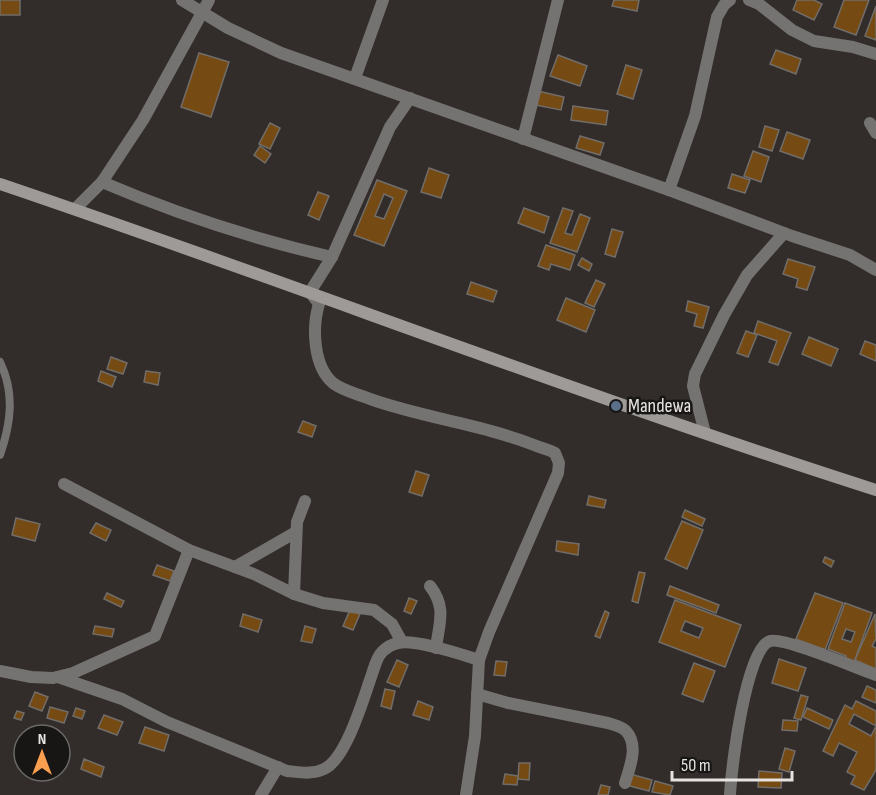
<svg xmlns="http://www.w3.org/2000/svg" width="876" height="795" viewBox="0 0 876 795" font-family="'Sofia Sans Condensed',sans-serif">
<rect width="100%" height="100%" fill="#322d2b"/>
<g fill="#754a13" stroke="#716d69" stroke-width="1.5" fill-rule="evenodd">
<rect x="0" y="0" width="20" height="15"/>
<polygon points="614,0 639,0 637,11 612,6"/>
<polygon points="797,0 814,0 822,4 814,20 793,10"/>
<polygon points="844,0 869,0 856,35 834,27"/>
<polygon points="876,6 876,40 865,36"/>
<polygon points="776,50 801,59 796,74 770,64"/>
<polygon points="199,53 229,62 211,117 181,107"/>
<polygon points="558,55 587,66 580,86 550,76"/>
<polygon points="626,65 642,70 633,99 617,94"/>
<polygon points="538,91 564,97 561,110 535,105"/>
<polygon points="573,106 608,111 606,125 571,120"/>
<polygon points="270,123 280,128 270,149 259,144"/>
<polygon points="765,126 779,130 772,151 759,147"/>
<polygon points="787,132 810,140 803,159 780,151"/>
<polygon points="580,136 604,143 600,155 576,148"/>
<polygon points="260,146 271,154 265,163 254,155"/>
<polygon points="753,151 769,157 761,182 744,176"/>
<polygon points="429,168 449,175 441,198 421,192"/>
<polygon points="732,174 750,180 745,193 728,188"/>
<path d="M377 180 407 191 384 246 354 235ZM384 194 393 198 384 219 375 216Z"/>
<polygon points="318,192 329,196 319,220 308,215"/>
<polygon points="524,208 549,217 544,233 518,223"/>
<polygon points="563,208 573,211 565,233 572,235 580,214 590,218 577,252 550,243"/>
<polygon points="612,229 623,232 615,257 605,254"/>
<polygon points="546,245 575,255 570,270 551,264 549,270 538,266"/>
<polygon points="582,258 592,264 589,271 578,265"/>
<polygon points="788,259 815,267 807,290 796,287 798,279 783,274"/>
<polygon points="596,280 605,284 594,307 585,303"/>
<polygon points="471,282 497,291 493,302 467,294"/>
<polygon points="566,298 595,310 586,332 557,320"/>
<polygon points="688,301 709,307 703,328 694,326 697,314 686,311"/>
<polygon points="758,321 791,333 778,365 769,362 777,341 754,333"/>
<polygon points="746,331 757,335 748,357 737,353"/>
<polygon points="809,337 838,349 831,366 802,354"/>
<polygon points="865,341 876,345 876,361 860,354"/>
<polygon points="111,357 127,363 123,374 107,369"/>
<polygon points="101,371 116,377 112,387 98,381"/>
<polygon points="146,371 160,373 158,385 144,382"/>
<polygon points="303,421 316,426 312,437 298,432"/>
<polygon points="416,471 429,475 422,496 409,492"/>
<polygon points="589,496 606,500 604,508 587,505"/>
<polygon points="685,510 705,519 702,526 682,517"/>
<polygon points="16,518 40,524 35,541 12,535"/>
<polygon points="682,521 703,530 687,569 665,559"/>
<polygon points="96,523 111,530 106,541 90,533"/>
<polygon points="557,541 579,544 578,555 556,551"/>
<polygon points="825,557 834,561 831,567 823,562"/>
<polygon points="157,565 174,571 170,581 153,575"/>
<polygon points="639,572 645,573 638,603 632,601"/>
<polygon points="670,586 719,605 716,613 667,595"/>
<polygon points="107,593 124,601 121,607 104,599"/>
<polygon points="815,593 843,603 825,650 796,639"/>
<polygon points="409,598 417,601 411,614 404,611"/>
<path d="M675 600 741 625 725 667 659 642ZM685 621 703 628 699 638 681 631Z"/>
<path d="M845 603 872 613 854 662 845 658 846 656 828 649ZM846 629 855 632 851 642 842 639Z"/>
<polygon points="350,610 360,614 353,630 343,626"/>
<polygon points="605,611 609,613 600,638 595,636"/>
<polygon points="243,614 262,620 258,632 240,626"/>
<polygon points="875,614 876,639 872,646 876,648 876,669 855,660"/>
<polygon points="95,626 114,629 112,637 93,634"/>
<polygon points="305,626 316,629 312,643 301,641"/>
<polygon points="779,659 806,668 798,691 772,683"/>
<polygon points="397,660 408,665 399,687 387,682"/>
<polygon points="496,661 507,662 505,676 494,675"/>
<polygon points="694,663 715,671 703,702 682,694"/>
<polygon points="867,686 876,690 876,703 862,697"/>
<polygon points="385,689 395,691 391,709 381,706"/>
<polygon points="35,692 48,697 42,711 29,706"/>
<polygon points="801,695 808,697 801,720 794,718"/>
<polygon points="418,701 433,707 429,720 413,715"/>
<polygon points="856,701 876,711 876,726 854,714 849,724 871,736 876,726 876,770 864,790 851,784 855,776 847,772 857,752 839,743 833,756 823,751 845,705 852,709"/>
<polygon points="50,707 68,712 64,723 47,718"/>
<polygon points="76,708 85,711 82,719 73,716"/>
<polygon points="807,708 833,720 829,729 803,717"/>
<polygon points="17,711 24,713 21,720 14,718"/>
<polygon points="104,715 123,722 117,735 98,728"/>
<polygon points="783,720 798,721 797,731 782,730"/>
<polygon points="145,727 169,735 164,751 139,743"/>
<polygon points="785,748 795,751 789,772 779,769"/>
<polygon points="84,759 104,767 101,777 81,769"/>
<polygon points="519,763 530,763 529,780 518,779"/>
<polygon points="759,771 782,773 781,788 758,787"/>
<polygon points="505,774 518,776 517,785 503,784"/>
<polygon points="630,774 652,780 649,791 626,785"/>
<polygon points="655,781 673,786 670,795 652,792"/>
<polygon points="601,785 610,787 608,795 598,795"/>
</g>
<g fill="none" stroke-linecap="round" stroke-linejoin="round">
<path stroke="#757371" stroke-width="8" d="M0 362C15 393 11 423 0 455"/>
<g stroke="#757371" stroke-width="12">
<polyline points="182,0 228,28 281,53 669,190 792,236 850,255 876,270"/>
<polyline points="749,0 759,4 792,30 814,41 853,47 876,54"/>
<polyline points="355,78 383,0"/>
<path d="M410 98 390 127 332 257 310 292 319 304C312 327 313 366 333 383 343 391 358 394 370 399 424 418 480 424 534 445 541 448 548 449 555 453L559 463 558 473 489 632 479 660 475 736 466 795"/>
<polyline points="870,123 876,133"/>
<polyline points="523,139 558,0"/>
<path d="M102 182C177 214 253 239 332 257"/>
<polyline points="669,190 695,116 717,17 724,5 730,0"/>
<polyline points="75,209 102,182 143,120 209,0"/>
<polyline points="705,433 693,386 695,374 724,315 747,275 784,233"/>
<polyline points="64,484 189,550 256,575 294,594 323,603 374,610 392,624 402,642"/>
<polyline points="235,567 296,532"/>
<path d="M430 586C447 608 439 623 436 648"/>
<polyline points="294,594 297,522 305,501"/>
<polyline points="0,671 31,677 53,678 73,673 155,636 189,550"/>
<path d="M58 677 122 699 167 722 287 771C299 772 312 775 324 769 346 759 363 700 371 677 374 669 376 658 382 652 386 648 393 644 398 643 416 639 460 654 479 660"/>
<path d="M477 694 508 703 608 723C614 725 621 726 626 731 639 745 630 767 625 783"/>
<polyline points="261,795 278,767"/>
<path d="M730 795C731 770 746 648 770 641 785 637 858 669 876 675"/>
</g>
<path stroke="#9d9a97" stroke-width="12" d="M0 184C293 283 581 396 876 490"/>
</g>
<circle fill="#5c6f8a" stroke="#181615" stroke-width="2" cx="616" cy="406" r="6"/>
<g text-anchor="middle" dominant-baseline="central" stroke-width="5" stroke-linejoin="round" paint-order="stroke">
<g font-size="20" fill="#e6e3e1" stroke="#181615" text-anchor="start">
<text x="628" y="406">Mandewa</text>
</g>
</g>
<g transform="translate(42 753)"><circle r="28" fill="#181615" stroke="#6a6867" stroke-width="1.5"/>
<path d="M0-4.5L10 22L0 15L-10 22Z" fill="#fa9f4f"/>
<text y="-9" font-size="16" font-weight="bold" text-anchor="middle" fill="#e6e3e1">N</text>
</g>
<path d="M672 771v9h120v-9" fill="none" stroke="#e6e3e1" stroke-width="3"/>
<text x="681" y="771" font-size="18" fill="#e6e3e1" stroke="#181615" stroke-width="4.5" paint-order="stroke">50 m</text>
</svg>
